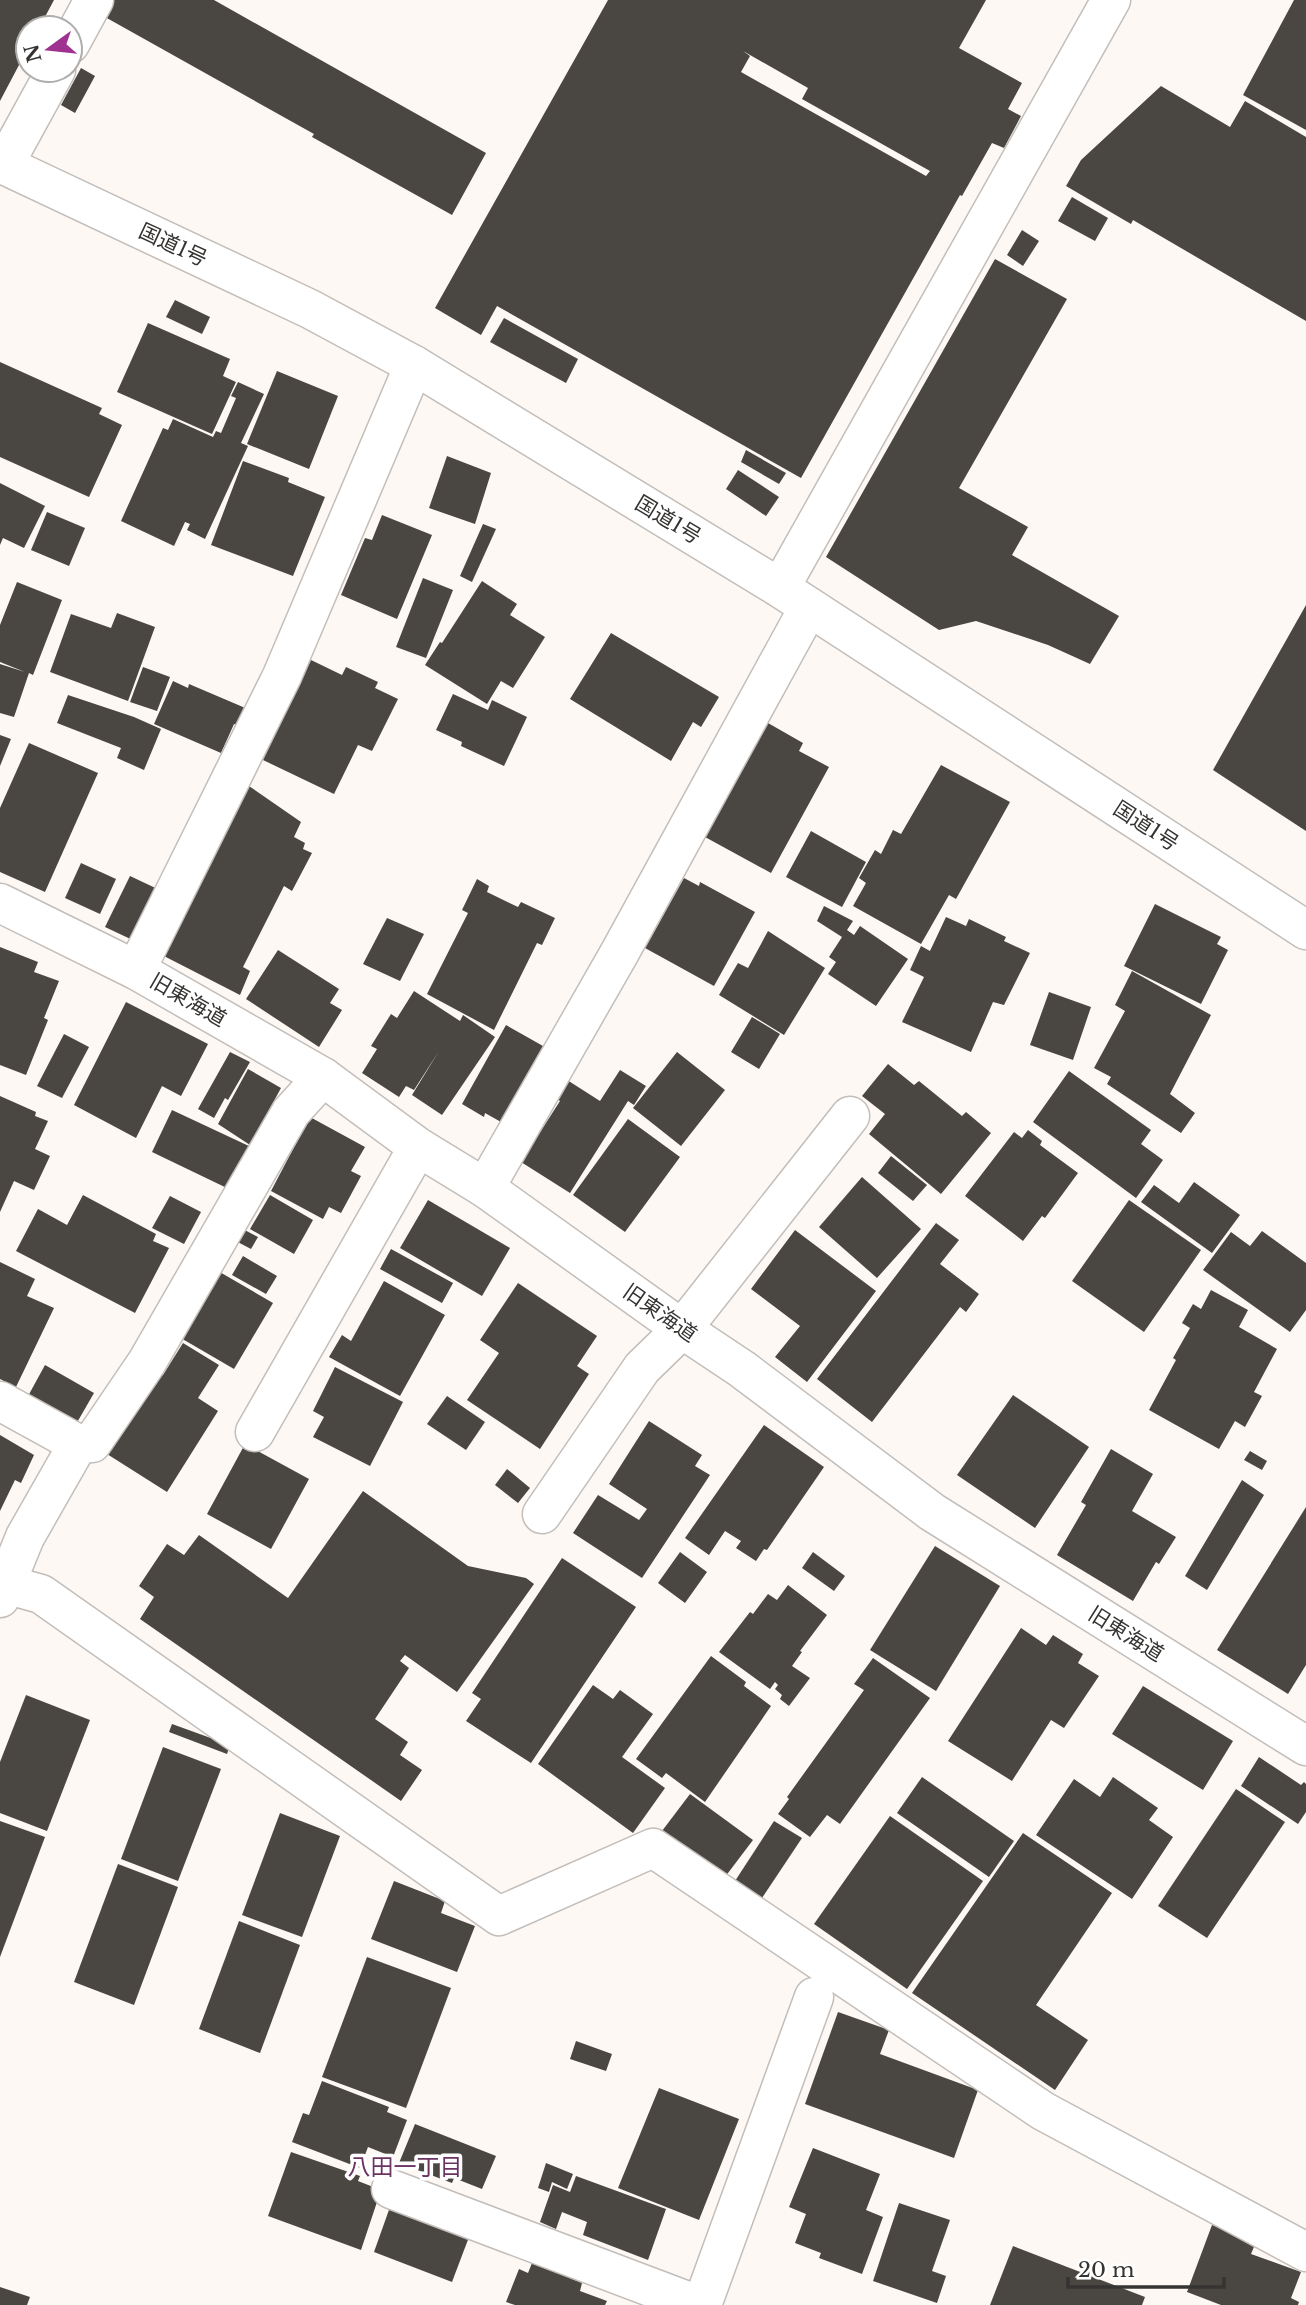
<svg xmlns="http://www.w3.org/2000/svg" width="1306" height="2305" viewBox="0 0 1306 2305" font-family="'Libre Baskerville','Noto Sans JP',serif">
<rect width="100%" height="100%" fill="#fef8f4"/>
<g fill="#4a4642" fill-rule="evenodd">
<polygon points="0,0 54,0 39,28 28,28 28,48 0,101"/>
<polygon points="114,0 214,0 486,153 452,215 312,137 314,134 105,17"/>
<path d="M608 0H986L959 48 1022 83 1008 109 1021 116 1004 148 992 143 962 196 960 195 801 478 497 306 481 335 435 308ZM743 51 808 88 802 99 930 171 926 176 741 72 750 56Z"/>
<polygon points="1294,0 1306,0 1306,130 1243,95"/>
<polygon points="81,68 95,76 75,113 61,105"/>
<polygon points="1161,86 1230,127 1245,101 1306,137 1306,321 1133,220 1131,224 1066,186 1081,160"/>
<polygon points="1072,197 1108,218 1095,241 1058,221"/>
<polygon points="1022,230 1039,241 1023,266 1007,255"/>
<polygon points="995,259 1067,299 959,488 1028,527 1012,555 1119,616 1090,664 1048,645 976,621 939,630 826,557"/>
<polygon points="175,300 210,317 202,334 166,317"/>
<polygon points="504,318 578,359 566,383 490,342"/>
<polygon points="148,323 230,359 223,376 236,382 212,434 117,392"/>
<polygon points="0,362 102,408 99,414 122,425 89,497 0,457"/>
<polygon points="277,371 338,396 309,469 247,444"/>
<polygon points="238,382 264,394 241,443 248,446 205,539 187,530 190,524 185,522 174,546 121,521 163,428 168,430 173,419 213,437 216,431 221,433 236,398 231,396"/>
<polygon points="746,450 786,473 779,484 741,462"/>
<polygon points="447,456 491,473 475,524 429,508"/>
<polygon points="243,461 289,478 288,482 325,497 293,576 211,545"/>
<polygon points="738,470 779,497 766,516 726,489"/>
<polygon points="0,483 45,506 24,548 3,538 0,545"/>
<polygon points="47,512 85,528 69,566 31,550"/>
<polygon points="382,515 432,535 397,619 341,595 365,538 372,540"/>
<polygon points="483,524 496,529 472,582 460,576"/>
<polygon points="423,578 453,590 426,658 396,647"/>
<polygon points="482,581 517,604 510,615 545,637 513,688 501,681 487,704 425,665 440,642 442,643"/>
<polygon points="17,582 62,600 33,675 29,673 14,717 0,713 0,664 25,672 0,662 0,625"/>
<polygon points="1306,605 1306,831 1213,770"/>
<polygon points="117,613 155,627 128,701 50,672 71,614 111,628"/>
<polygon points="611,633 719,697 701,727 693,722 671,761 570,699"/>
<polygon points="311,660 342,675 346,667 378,682 375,688 398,699 372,751 358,745 334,794 263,760"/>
<polygon points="143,667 170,677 157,711 130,702"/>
<polygon points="173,681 188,688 189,684 250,710 242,727 234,724 221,753 154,724"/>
<polygon points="453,694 488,710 492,700 527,717 504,766 461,746 462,742 436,730"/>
<polygon points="68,695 134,717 161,729 144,770 117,758 121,748 57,723"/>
<polygon points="768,723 803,743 799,751 829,767 771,873 705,837"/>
<polygon points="0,735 11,739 0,766"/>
<polygon points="29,743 98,773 45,892 0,872 0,808"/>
<polygon points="941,765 1010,802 956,899 949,895 921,944 853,906 866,883 859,878 875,850 881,854 893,830 901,834"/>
<polygon points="249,786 301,822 294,837 305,843 303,849 312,853 292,891 284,886 243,967 250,971 240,995 160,954 177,931"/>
<polygon points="811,831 866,862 842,907 786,877"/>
<polygon points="81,863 116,879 100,914 65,898"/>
<polygon points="130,876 166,893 141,944 105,927"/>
<polygon points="684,878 699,886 700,882 755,912 714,986 645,948"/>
<polygon points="477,879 489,886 487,892 518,907 521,902 555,918 542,945 537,943 494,1030 427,994 468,913 462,910"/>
<polygon points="1155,904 1221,937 1217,944 1228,950 1201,1004 1124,966"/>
<polygon points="824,906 853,921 847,930 854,935 860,926 908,959 876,1006 828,974 836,962 829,957 842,937 817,921"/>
<polygon points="946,917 966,926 969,919 1006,937 1004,941 1030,953 1004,1005 993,1002 971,1052 902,1022 924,977 910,970 921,946 930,951"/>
<polygon points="387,918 424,934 400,981 363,964"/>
<polygon points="768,931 825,968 784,1035 719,995 738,963 748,968"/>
<polygon points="0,947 38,962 34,972 59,981 44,1018 48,1020 26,1075 0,1065"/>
<polygon points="278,950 339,989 330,1003 342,1010 319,1047 246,999"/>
<polygon points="1132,971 1211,1015 1170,1094 1195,1113 1181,1133 1107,1084 1111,1077 1094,1068 1125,1011 1115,1005"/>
<polygon points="414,991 460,1021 463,1015 495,1037 442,1115 412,1095 439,1051 414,1090 406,1086 399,1097 362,1073 377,1049 371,1046 391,1014 397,1018"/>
<polygon points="1049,992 1091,1007 1073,1060 1030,1045"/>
<polygon points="126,1002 208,1044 181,1096 162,1086 136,1138 74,1105"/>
<polygon points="752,1017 780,1034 759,1069 731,1052"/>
<polygon points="506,1025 543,1046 501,1122 485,1113 484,1117 462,1104"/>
<polygon points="64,1034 89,1047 62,1098 37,1086"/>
<polygon points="230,1052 250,1062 228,1100 225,1098 214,1118 198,1109"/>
<polygon points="677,1052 725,1090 681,1146 633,1108"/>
<polygon points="888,1064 914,1085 919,1081 962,1116 966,1112 991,1133 941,1194 869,1134 885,1114 862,1096"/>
<polygon points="248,1069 281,1088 250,1145 218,1124"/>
<polygon points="620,1070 646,1086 634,1105 628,1101 570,1193 521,1162 560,1101 552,1095 564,1078 600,1101"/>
<polygon points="1069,1071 1151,1130 1141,1144 1163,1160 1136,1198 1033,1122"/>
<polygon points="0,1096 36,1112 35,1116 48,1121 35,1149 50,1156 34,1190 14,1181 0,1212"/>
<polygon points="172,1110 251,1147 231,1190 152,1152"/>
<polygon points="310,1117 365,1147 351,1171 361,1176 341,1213 329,1207 323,1219 271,1191"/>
<polygon points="628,1119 680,1157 625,1232 573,1195"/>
<polygon points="1028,1130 1042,1141 1040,1145 1078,1173 1045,1218 1042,1216 1023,1241 965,1196 1014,1132 1022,1138"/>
<polygon points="891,1156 927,1185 913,1201 878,1173"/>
<polygon points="862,1177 921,1229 877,1278 819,1227"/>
<polygon points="1194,1182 1240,1215 1212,1253 1141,1202 1154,1185 1179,1203"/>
<polygon points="83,1195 156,1234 153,1241 169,1248 135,1313 16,1251 38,1209 67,1225"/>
<polygon points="270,1195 313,1220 294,1254 250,1229"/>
<polygon points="170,1196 201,1212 184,1244 152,1228"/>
<polygon points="428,1200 510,1248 482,1296 400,1248"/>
<polygon points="1129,1200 1201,1250 1144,1332 1072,1281"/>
<polygon points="936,1223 959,1240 940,1264 979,1294 966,1312 960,1307 872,1422 817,1379"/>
<polygon points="239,1227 258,1237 251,1249 232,1239"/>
<polygon points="795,1230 876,1291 807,1382 775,1357 800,1326 751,1289"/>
<polygon points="1262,1231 1306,1263 1306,1310 1290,1332 1203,1270 1231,1232 1250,1246"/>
<polygon points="391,1249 453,1283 442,1303 380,1269"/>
<polygon points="243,1256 277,1276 266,1294 232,1275"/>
<polygon points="0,1262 35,1279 27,1296 54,1308 16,1387 0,1379"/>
<polygon points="218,1271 273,1303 234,1369 179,1337"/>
<polygon points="384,1281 445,1315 400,1396 329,1357 342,1335 351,1341"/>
<polygon points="518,1283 597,1336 577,1366 589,1374 540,1449 467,1400 499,1353 480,1340"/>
<polygon points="1211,1290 1248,1310 1239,1327 1277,1349 1254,1392 1262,1396 1245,1427 1235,1421 1219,1449 1149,1410 1176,1360 1173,1358 1190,1328 1182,1323 1193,1304 1201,1309"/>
<polygon points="183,1343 219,1365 198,1398 218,1411 167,1492 107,1454 159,1373 163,1375"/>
<polygon points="45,1365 94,1393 75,1426 27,1398"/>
<polygon points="335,1367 403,1402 370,1466 313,1437 324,1417 313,1411"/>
<polygon points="1013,1395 1089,1447 1035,1528 957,1475"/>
<polygon points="447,1396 485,1422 466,1450 427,1424"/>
<polygon points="649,1421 702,1455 695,1466 710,1475 642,1578 573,1533 598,1495 639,1520 647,1509 609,1484"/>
<polygon points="764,1425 824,1467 767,1550 764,1549 756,1561 736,1548 741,1541 725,1531 709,1555 685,1538"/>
<polygon points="0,1435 34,1455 21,1483 15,1480 0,1511"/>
<polygon points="245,1444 309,1479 271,1549 207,1514"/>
<polygon points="1111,1449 1153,1474 1132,1511 1176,1537 1159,1564 1156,1562 1133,1601 1057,1555 1086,1505 1081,1502"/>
<polygon points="1250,1451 1267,1461 1262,1470 1244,1460"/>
<polygon points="507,1469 530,1488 518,1503 495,1485"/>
<polygon points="1242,1480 1264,1495 1207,1590 1185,1576"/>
<polygon points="363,1491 468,1566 526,1578 534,1584 457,1692 405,1655 400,1661 409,1668 375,1719 408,1742 400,1755 422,1770 401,1801 140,1619 154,1597 139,1586 167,1544 184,1555 199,1535 288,1598"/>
<polygon points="1306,1507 1306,1665 1288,1694 1217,1650"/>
<polygon points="935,1546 1000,1586 936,1691 870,1650"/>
<polygon points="680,1552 707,1572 685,1603 658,1583"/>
<polygon points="813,1552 845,1576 834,1591 802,1568"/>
<polygon points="562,1558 636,1607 531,1763 466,1721 481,1699 472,1693"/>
<polygon points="788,1585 827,1615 800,1651 802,1652 792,1666 810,1678 789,1706 780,1699 782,1695 775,1689 778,1685 775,1682 770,1689 719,1652 750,1612 753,1614 768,1594 777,1600"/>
<polygon points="1021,1628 1046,1645 1053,1635 1083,1654 1078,1663 1099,1676 1064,1728 1051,1720 1012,1781 948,1741"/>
<polygon points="711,1656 746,1682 744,1686 771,1706 705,1802 666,1773 662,1778 636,1759"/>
<polygon points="873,1658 930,1698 840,1824 827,1815 810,1837 778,1814 789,1799 787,1797 864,1690 854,1684"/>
<polygon points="593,1685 613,1699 620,1690 653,1714 622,1757 665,1788 633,1833 538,1764"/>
<polygon points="1143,1686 1233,1741 1203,1790 1112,1734"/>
<polygon points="26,1695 90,1720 47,1831 0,1813 0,1762"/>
<polygon points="172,1724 230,1745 227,1754 169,1732"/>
<polygon points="163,1747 221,1769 178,1881 121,1859"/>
<polygon points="1259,1757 1301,1785 1304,1782 1306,1784 1306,1812 1298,1824 1241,1786"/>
<polygon points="922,1777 1014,1841 989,1877 897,1813"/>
<polygon points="1113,1777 1158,1808 1149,1820 1173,1837 1132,1899 1036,1835 1074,1779 1100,1797"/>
<polygon points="1236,1789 1285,1822 1207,1938 1158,1906"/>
<polygon points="690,1794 753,1840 725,1877 662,1831"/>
<polygon points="280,1813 340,1836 302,1937 242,1915"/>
<polygon points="890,1816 983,1881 907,1989 814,1924"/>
<polygon points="0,1821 45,1837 0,1957"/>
<polygon points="774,1821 802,1838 762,1898 735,1881"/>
<polygon points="1023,1833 1112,1893 1036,2005 1088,2040 1055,2090 912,1993"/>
<polygon points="118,1864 178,1887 134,2005 74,1982"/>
<polygon points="394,1881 445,1901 441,1913 475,1926 457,1972 371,1939"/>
<polygon points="239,1921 300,1945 260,2053 199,2029"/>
<polygon points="367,1957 451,1988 406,2108 322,2077"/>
<polygon points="838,2012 889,2030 880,2054 978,2090 954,2158 805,2104"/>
<polygon points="576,2041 612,2054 606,2071 570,2059"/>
<polygon points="322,2081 389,2107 387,2112 407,2120 393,2157 368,2147 360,2168 292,2142 303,2113 309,2115"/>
<polygon points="659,2088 739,2119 699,2220 618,2188"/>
<polygon points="415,2124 496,2156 482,2189 454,2178 452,2183 399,2163"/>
<polygon points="813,2148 880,2174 866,2210 883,2217 862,2274 819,2258 821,2253 795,2243 806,2214 789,2207"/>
<polygon points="291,2152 360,2176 358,2181 381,2190 361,2250 268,2216"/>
<polygon points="546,2163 573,2174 567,2189 552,2182 549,2192 538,2188"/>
<polygon points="576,2176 666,2209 648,2260 583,2235 587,2222 562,2212 556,2229 540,2222 553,2185 570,2192"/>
<polygon points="899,2203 950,2220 932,2271 946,2276 937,2303 873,2281"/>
<polygon points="390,2207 469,2237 452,2282 374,2252"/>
<polygon points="1212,2225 1256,2242 1251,2254 1301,2272 1291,2298 1299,2302 1298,2305 1221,2305 1187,2292"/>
<polygon points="1013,2246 1145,2297 1142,2305 990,2305"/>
<polygon points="532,2263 582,2283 580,2291 607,2301 605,2305 515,2305 506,2302 519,2269 528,2273"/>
<polygon points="0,2287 30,2297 27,2305 0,2305"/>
</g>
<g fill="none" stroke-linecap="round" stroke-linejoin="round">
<g stroke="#c3beba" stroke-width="41">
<g id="street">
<polyline points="70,44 94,0"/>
<polyline points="4,165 56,70"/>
<polyline points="780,588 1111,0"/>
<polyline points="0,903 136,970 323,1077 418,1147 485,1188 682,1329 742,1369 932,1512 1306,1746"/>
<polyline points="136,970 282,676 414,365"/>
<polyline points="485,1188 620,952 809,607"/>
<polyline points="0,1401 78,1444"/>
<polyline points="255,1432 418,1147"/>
<polyline points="542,1514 642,1368 682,1329 850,1116"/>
<polyline points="5,1584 41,1594 499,1916 653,1848 1043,2111 1306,2252"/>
<polyline points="0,1598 25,1537 78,1444 92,1443 147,1362 291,1112 323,1077"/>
<polyline points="391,2189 698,2305"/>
<polyline points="702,2305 814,1997"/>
</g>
</g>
<g stroke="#c3beba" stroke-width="41">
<polyline id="highway" points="0,163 310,309 414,365 780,588 1306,930"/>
</g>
<use href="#street" stroke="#fff" stroke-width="38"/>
<use href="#highway" stroke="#fff" stroke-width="38"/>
</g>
<g text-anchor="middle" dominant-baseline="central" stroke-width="7" stroke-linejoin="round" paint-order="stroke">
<g font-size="21" fill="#363432" stroke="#fff">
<text transform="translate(173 245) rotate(25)">国道1号</text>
<text transform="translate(668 520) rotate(31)">国道1号</text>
<text transform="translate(1146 826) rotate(33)">国道1号</text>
<text transform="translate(188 1000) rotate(30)">旧東海道</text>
<text transform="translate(660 1313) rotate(35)">旧東海道</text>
<text transform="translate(1126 1634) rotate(32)">旧東海道</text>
</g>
<g font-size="23" fill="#6a3361" stroke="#fff">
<text x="405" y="2167">八田一丁目</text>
</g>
</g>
<g transform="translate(49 49) rotate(255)"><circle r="33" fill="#ffffff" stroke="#afaead" stroke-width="2"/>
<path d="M0-5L12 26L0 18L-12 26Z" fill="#9f3190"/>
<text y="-10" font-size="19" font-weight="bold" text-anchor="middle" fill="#363432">N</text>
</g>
<path d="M1068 2277v10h156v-10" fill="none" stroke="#363432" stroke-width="3.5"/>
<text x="1078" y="2277" font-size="21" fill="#363432" stroke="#ffffff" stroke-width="5" paint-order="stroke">20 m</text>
</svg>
